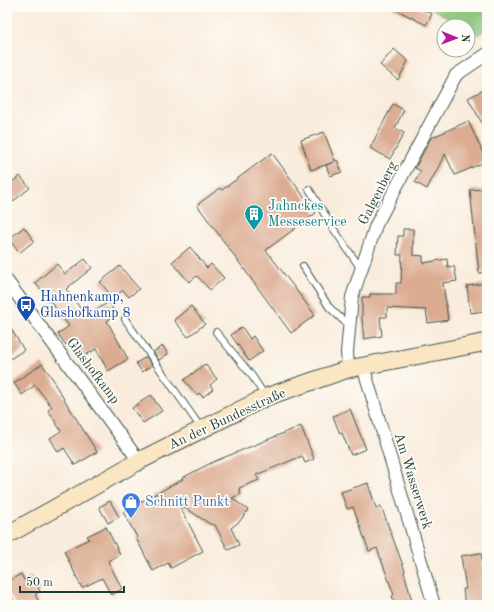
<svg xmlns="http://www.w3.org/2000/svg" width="494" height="612" viewBox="0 0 494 612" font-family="'Old Standard TT',serif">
<rect width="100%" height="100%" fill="#fdfcf7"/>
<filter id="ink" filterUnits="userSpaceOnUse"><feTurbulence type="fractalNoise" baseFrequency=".025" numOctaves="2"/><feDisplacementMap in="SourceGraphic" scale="8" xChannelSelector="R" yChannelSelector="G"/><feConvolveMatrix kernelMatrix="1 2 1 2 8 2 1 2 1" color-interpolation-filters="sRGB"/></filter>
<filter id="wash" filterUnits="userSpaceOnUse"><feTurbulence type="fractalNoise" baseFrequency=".012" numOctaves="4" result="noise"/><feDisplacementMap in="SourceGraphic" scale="16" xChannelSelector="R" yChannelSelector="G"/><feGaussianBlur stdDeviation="0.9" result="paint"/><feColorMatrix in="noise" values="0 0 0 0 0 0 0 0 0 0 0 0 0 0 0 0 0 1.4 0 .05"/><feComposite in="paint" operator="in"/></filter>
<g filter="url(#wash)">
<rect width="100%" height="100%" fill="#f9ecdc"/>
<polygon fill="#8cc57a" stroke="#568157" points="429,7 487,7 487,27 479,35 468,29 468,26 463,26"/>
<g id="blocks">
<g fill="#dbac91">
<polygon points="391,7 418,7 432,14 426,25"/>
<polygon points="394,49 408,61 398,80 380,65"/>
<polygon points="487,88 487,132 468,98"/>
<polygon points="393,104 404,110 395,128 404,133 390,159 370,148"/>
<polygon points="468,121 487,161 455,175 445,154 427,189 415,182 421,171 415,168 431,138"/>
<polygon points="324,132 335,161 337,160 342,172 330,176 326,165 334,162 311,170 301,140"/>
<polygon points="272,153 316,213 266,250 315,315 291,333 197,205 220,188 222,190"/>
<polygon points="20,176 30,188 7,206 7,186"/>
<polygon points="487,189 487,272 479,273 470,190"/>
<polygon points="24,227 34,241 19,253 9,239"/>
<polygon points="403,229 413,229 413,255 423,256 423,263 447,259 448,267 454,266 457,281 443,283 448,320 428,323 426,310 387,308 387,317 380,317 382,336 364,339 362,320 362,297 370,297 370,294 396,294 396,283 401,283 402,255 397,255 398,236 403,236"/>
<polygon points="190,247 207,268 211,264 224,278 210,290 197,276 189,282 172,262"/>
<polygon points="85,259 92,268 66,289 86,316 109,302 116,315 107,321 128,359 108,371 96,349 86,355 76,337 66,345 58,334 69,326 46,295 35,283 57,264 65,274"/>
<polygon points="120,266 139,289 129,297 123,290 113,298 100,282"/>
<polygon points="487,283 487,311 470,313 467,286"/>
<polygon points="191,306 205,324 188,337 174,320"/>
<polygon points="7,322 24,350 7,361"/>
<polygon points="242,327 250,339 253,336 263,351 249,361 231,335"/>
<polygon points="163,346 168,354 159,360 153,352"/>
<polygon points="146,357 152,365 142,372 136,363"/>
<polygon points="42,364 55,382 54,383 97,452 75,465 64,448 58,452 50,438 61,431 48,410 52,407 35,385 22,395 14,383"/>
<polygon points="205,364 217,379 210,385 213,389 203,397 199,393 197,395 184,380"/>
<polygon points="151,395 162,411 143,423 132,408"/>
<polygon points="350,409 366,449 351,455 342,433 340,434 333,416"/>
<polygon points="301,426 314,459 305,463 302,456 256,475 259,480 239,488 241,494 232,498 248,510 240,521 231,528 239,545 228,550 215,525 210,524 178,503 203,551 171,568 168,563 153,571 136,538 137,537 123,512 183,479 182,478 213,462"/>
<polygon points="368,483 376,508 381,506 405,571 404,572 413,605 395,605 392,596 394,595 377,548 369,551 353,507 347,509 341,492"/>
<polygon points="110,501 119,517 108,523 99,507"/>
<polygon points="106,527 120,554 108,561 122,589 111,595 102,578 82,588 64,551 89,539 87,536"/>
<polygon points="481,553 486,586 483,586 486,603 465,605 463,589 466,589 461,556"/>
<polygon points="21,574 24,580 31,576 40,591 35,595 41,605 16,605 7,590 7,582"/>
</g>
</g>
</g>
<g filter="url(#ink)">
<use href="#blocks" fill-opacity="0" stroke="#40574d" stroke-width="1"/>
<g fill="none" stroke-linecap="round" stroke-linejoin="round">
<g stroke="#40574d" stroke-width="8">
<g id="lane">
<polyline points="309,189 333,228 361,269"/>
<polyline points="303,266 329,307 349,326"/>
<polyline points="125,319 201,428"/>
<polyline points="216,332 252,376 265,396"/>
</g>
</g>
<g stroke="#40574d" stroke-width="14">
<g id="street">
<polyline points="7,281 139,461"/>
<polyline points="363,366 434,605"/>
<polyline points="348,369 347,352 352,297 376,225 456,75 487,54"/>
</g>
</g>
<g stroke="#40574d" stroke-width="19">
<polyline id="secondary" points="7,535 139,461 266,397 348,369 487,342"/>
</g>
<use href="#lane" stroke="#fff" stroke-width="6"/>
<use href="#street" stroke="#fff" stroke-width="12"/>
<use href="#secondary" stroke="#fbe6c4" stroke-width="17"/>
</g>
</g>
<defs>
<g id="building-pin" transform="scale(1)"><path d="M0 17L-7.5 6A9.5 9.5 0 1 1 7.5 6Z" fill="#0f9aa8" stroke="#fdfcf7"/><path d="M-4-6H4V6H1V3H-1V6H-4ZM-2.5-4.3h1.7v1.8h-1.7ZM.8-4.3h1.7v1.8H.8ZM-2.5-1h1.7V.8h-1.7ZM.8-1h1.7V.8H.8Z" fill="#fff"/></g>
<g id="bus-pin" transform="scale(1)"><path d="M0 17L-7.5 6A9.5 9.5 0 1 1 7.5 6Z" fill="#1a4fb4" stroke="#fdfcf7"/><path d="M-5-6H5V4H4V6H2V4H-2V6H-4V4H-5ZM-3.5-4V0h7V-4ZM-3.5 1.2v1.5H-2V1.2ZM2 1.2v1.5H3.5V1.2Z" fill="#fff"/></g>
<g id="shop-pin" transform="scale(1)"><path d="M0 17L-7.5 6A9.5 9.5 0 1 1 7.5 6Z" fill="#3f7fe0" stroke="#fdfcf7"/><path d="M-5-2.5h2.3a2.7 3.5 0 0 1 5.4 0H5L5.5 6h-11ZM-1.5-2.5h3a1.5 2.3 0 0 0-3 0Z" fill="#fff"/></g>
</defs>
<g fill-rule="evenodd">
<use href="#building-pin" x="254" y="214"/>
<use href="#bus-pin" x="26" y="305"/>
<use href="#shop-pin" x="131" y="502"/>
</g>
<g text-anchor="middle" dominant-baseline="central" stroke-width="3.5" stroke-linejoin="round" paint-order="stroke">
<g font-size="14" fill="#1f3d34" stroke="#fdfcf7">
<text transform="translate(378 193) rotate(-63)">Galgenberg</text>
<text transform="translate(93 371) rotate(53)">Glashofkamp</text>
<text transform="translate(227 419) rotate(-25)">An der Bundesstraße</text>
<text transform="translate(413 481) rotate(73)">Am Wasserwerk</text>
</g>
<g font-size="14" fill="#0d838f" stroke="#fdfcf7" text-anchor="start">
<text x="268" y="206">Jahnckes<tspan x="268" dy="16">Messeservice</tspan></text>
</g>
<g font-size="14" fill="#164399" stroke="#fdfcf7" text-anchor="start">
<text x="40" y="297">Hahnenkamp,<tspan x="40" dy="16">Glashofkamp 8</tspan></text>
</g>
<g font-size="14" fill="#366cbe" stroke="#fdfcf7" text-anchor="start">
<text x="145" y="502">Schnitt Punkt</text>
</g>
</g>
<rect width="494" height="612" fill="none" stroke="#fdfcf7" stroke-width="24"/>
<g transform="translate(456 38) rotate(91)"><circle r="19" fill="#fdfcf7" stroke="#a4b0a9"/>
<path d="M0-3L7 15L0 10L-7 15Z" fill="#b5179e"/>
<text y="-6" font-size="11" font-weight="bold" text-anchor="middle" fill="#1f3d34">N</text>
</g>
<path d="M20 586v6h104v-6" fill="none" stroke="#1f3d34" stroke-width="2"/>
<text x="26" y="586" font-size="12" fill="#1f3d34" stroke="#fdfcf7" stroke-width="3" paint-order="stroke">50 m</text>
</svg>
